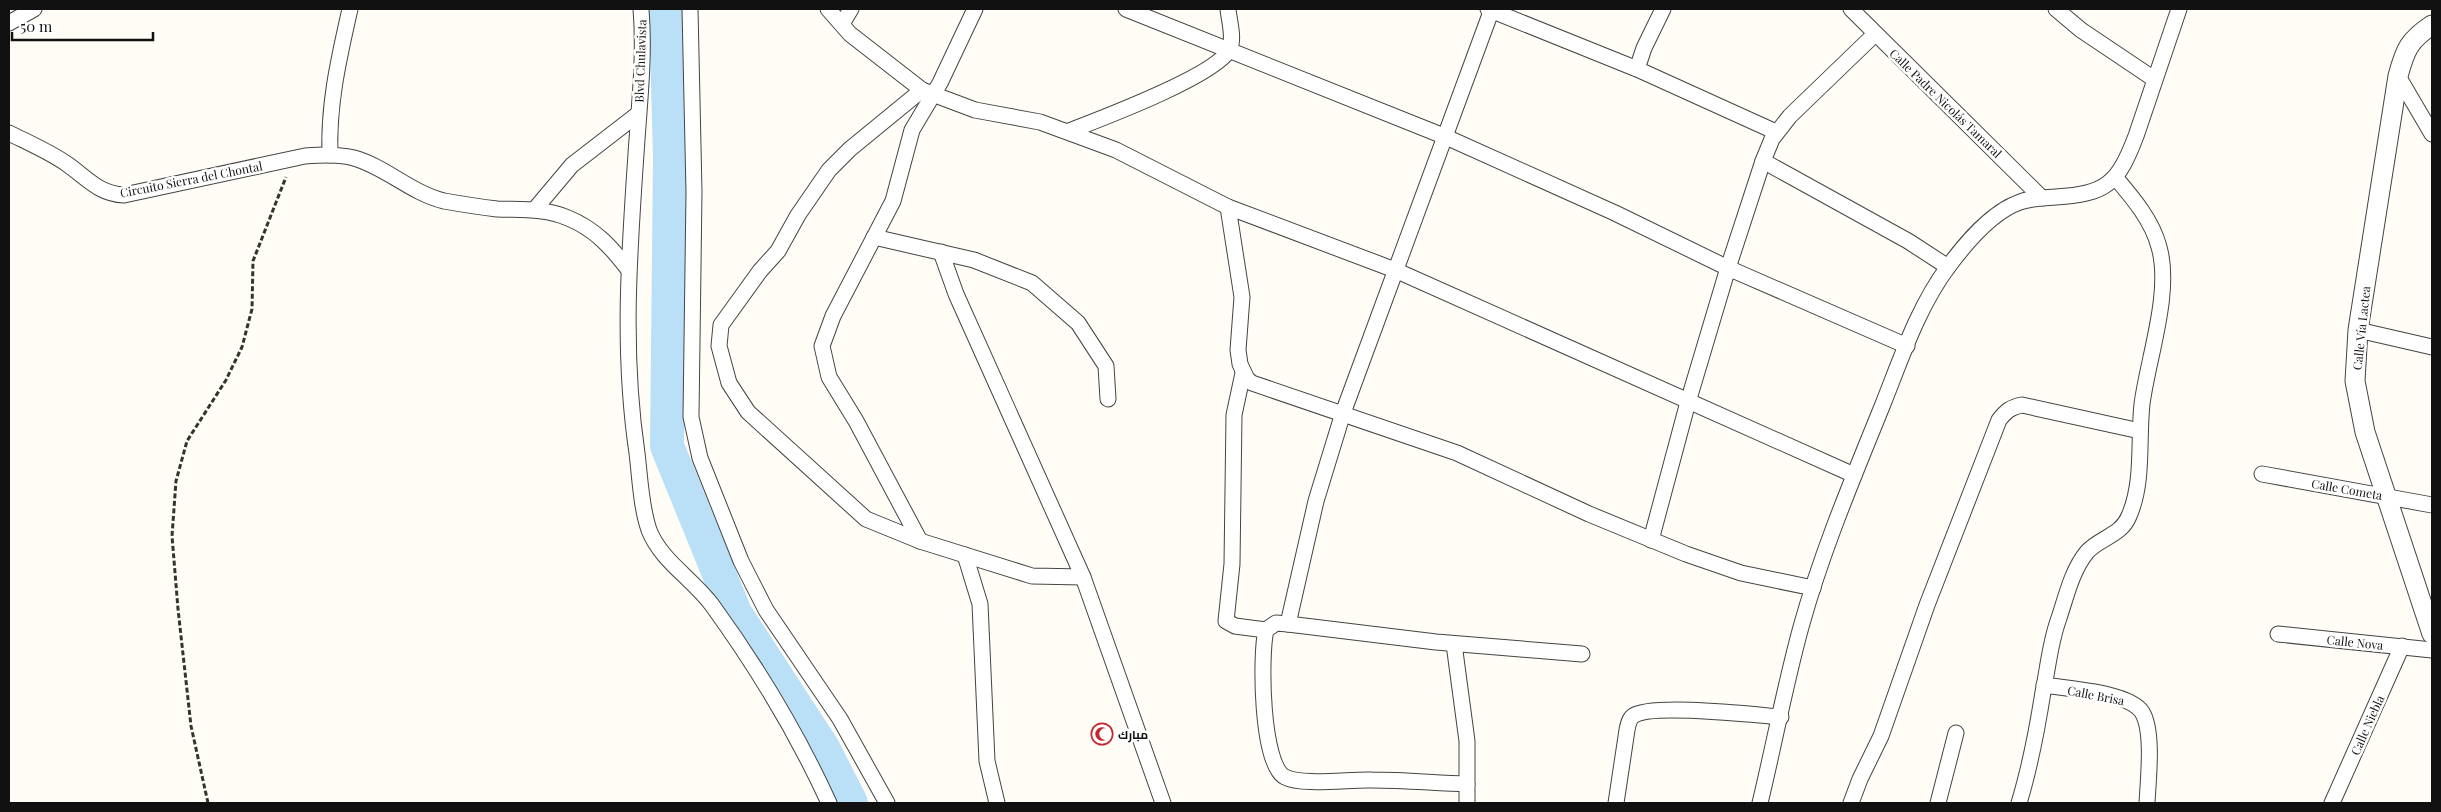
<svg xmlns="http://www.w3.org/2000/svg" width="2441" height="812" viewBox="0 0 2441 812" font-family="'Playfair Display',Cairo,serif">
<rect width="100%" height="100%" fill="#fffdf5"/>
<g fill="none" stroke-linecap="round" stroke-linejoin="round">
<polyline stroke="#b9e0f7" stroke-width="34" points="666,9 670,158 667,446 735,613 823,748 851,803"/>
<g stroke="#444" stroke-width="17">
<g id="minor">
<path d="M641 9C645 57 639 106 636 154 629 256 622 352 637 453 640 478 641 507 649 530 661 561 692 578 712 605 757 667 797 733 829 803"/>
<polyline points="690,9 694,192 691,417 700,458 741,561 766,610 840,719 887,803"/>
<polyline points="828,9 850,34 922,90 975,110 1040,122 1116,150 1228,207 1395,270 1854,475"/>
<polyline points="1126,9 1446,137 1615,213 1728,268 1907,346"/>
<polyline points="1488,9 1637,69 1776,132"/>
<polyline points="1851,9 2042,198"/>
<polyline points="2056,9 2081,30 2154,79"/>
<polyline points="9,23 34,9"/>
<polyline points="842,24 851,9"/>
<polyline points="1637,69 1644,48 1663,9"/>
<polyline points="2398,76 2432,134"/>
<polyline points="922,90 850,149 829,170 798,215 778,251 760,271 721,325 719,346 729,383 748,412 866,519 920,541 1032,576 1083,577"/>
<path d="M1069 131C1100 119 1215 76 1229 50 1235 39 1229 21 1228 9"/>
<path d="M9 133C29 143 50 152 67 164 87 178 99 194 124 195L305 156C321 155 338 154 354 158 386 167 411 193 444 201 461 204 480 207 497 209 521 210 545 208 568 218 595 229 611 247 628 269"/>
<path d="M330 155C328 104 339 58 350 9"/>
<polyline points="1763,161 1908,241 1948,267"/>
<polyline points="1228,207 1242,297 1238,350 1240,364 1247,379 1252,383 1457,453 1589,514 1686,554 1741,573 1813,588"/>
<polyline points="535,209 572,165 638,114"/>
<polyline points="874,237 974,260 1032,283 1078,323 1106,366 1108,399"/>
<polyline points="941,252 956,294 1083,577 1163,803"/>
<polyline points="2358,330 2432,347"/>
<polyline points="1243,373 1234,415 1232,564 1226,621 1235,626 1266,630"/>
<polyline points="2262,474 2432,505"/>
<polyline points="1651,540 1688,402 1728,268 1763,161 1772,139 1790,116 1875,34"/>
<polyline points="920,541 856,421 829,377 822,346 833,316 893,201 912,130 940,83 975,9"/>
<polyline points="965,555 980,604 987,761 997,803"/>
<polyline points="1288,624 1316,501 1343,413 1492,9"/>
<polyline points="2278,634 2432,650"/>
<polyline points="1454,644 1467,741 1467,803"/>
<path d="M2044 685C2069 689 2128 692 2142 712 2154 731 2148 781 2147 803"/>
<path d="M1467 784C1435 783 1403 780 1372 780 1351 779 1302 786 1285 777 1261 765 1260 655 1266 630L1276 623 1288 624 1436 642 1582 654"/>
<path d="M1616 803 1627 730C1628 725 1629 719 1633 716 1651 703 1755 715 1781 717"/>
<path d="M1760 803C1774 745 1785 685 1801 627 1822 551 1853 478 1883 404 1901 359 1918 307 1948 267 1965 244 1991 212 2020 202 2031 198 2044 198 2056 197 2107 194 2118 183 2136 136L2179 9"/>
<path d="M1851 803 1860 779 1881 736 1927 605 1999 420C2006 411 2011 407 2022 405L2140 431"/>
<polyline points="1938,803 1956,733"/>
<path d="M2019 803C2030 767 2037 730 2043 692 2048 668 2050 642 2059 618 2066 597 2072 570 2087 552 2099 538 2121 536 2129 516 2144 482 2138 440 2142 404 2148 358 2172 292 2159 247 2152 220 2132 197 2115 177"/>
<polyline points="2332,803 2402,646"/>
</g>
</g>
<g stroke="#444" stroke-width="21">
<path id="tertiary" d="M2432 25C2409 40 2405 50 2398 76L2358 330 2355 381 2365 432 2432 634"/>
</g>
<polyline stroke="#333" stroke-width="3" stroke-dasharray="5 2.5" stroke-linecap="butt" points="208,803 191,726 178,609 172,536 176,481 187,441 226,380 242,347 252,309 253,261 286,177"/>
<use href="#minor" stroke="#fff" stroke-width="15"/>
<use href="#tertiary" stroke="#fff" stroke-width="19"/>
</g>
<defs>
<g id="mosque-ring" transform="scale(1.125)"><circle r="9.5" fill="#fff" stroke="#c4262e" stroke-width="1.5"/><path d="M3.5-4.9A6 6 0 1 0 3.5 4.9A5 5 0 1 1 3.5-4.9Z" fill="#c4262e"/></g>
</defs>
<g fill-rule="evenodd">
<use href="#mosque-ring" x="1102" y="734"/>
</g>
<g text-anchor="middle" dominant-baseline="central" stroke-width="5" stroke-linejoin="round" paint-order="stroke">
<g font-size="12" fill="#111" stroke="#fff">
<text transform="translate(640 61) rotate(-88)">Blvd Chulavista</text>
<text transform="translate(1946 103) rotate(44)">Calle Padre Nicolás Tamaral</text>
<text transform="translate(191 179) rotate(-11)">Circuito Sierra del Chontal</text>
<text transform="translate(2361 328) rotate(-84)">Calle Vía Lactea</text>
<text transform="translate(2347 489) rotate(10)">Calle Cometa</text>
<text transform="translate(2355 642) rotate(6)">Calle Nova</text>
<text transform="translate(2096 695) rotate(11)">Calle Brisa</text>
<text transform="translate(2367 725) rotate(-66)">Calle Niebla</text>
</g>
<g font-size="12" font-weight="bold" fill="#111" stroke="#fff" text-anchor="start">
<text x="1118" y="734">مبارك</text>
</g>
</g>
<rect width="2441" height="812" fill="none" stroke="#111111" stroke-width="20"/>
<path d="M12 32v8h141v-8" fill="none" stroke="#111111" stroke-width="2.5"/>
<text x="20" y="32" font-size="15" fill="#111111" stroke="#ffffff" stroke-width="4" paint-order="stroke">50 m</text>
</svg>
